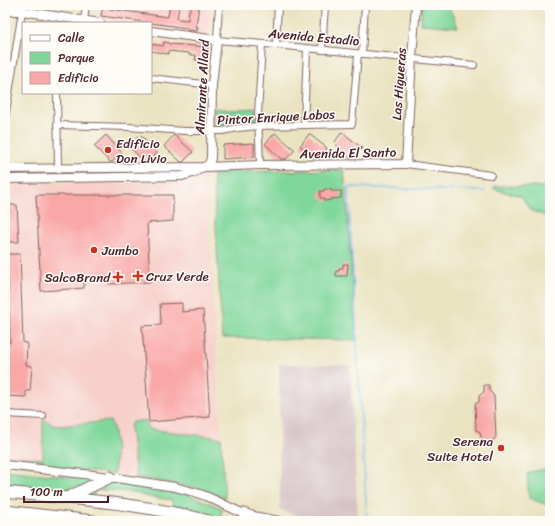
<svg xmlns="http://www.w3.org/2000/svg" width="555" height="526" viewBox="0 0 555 526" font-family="Sriracha,sans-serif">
<rect width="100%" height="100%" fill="#fdfcf7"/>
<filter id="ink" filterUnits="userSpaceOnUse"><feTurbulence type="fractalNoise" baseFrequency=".025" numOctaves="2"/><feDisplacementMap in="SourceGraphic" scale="8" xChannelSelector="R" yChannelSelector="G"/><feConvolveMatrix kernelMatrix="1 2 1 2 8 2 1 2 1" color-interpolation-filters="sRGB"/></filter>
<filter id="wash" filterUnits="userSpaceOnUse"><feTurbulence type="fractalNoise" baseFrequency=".012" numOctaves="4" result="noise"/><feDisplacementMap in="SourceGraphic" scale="16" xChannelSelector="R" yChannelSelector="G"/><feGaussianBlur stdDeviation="0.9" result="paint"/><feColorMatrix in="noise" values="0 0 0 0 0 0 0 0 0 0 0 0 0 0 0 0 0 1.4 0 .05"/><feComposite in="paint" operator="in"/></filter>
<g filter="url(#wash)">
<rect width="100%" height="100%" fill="#eae3c1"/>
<g fill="#f7d0ca">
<polygon points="101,5 211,5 208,35 151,27 151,23 122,23 99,20"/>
<polygon points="206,174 225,498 200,489 136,477 114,474 5,462 5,184 184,182 194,179"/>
</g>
<polygon fill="#d2bec2" points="279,364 350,365 358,521 319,521 280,510"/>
<g fill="#80d79b" stroke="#657b63">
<polygon points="422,5 448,5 458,27 420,24"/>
<polygon points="214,108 236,110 239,109 257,108 257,123 225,129 215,128"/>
<polygon points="344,170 357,340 222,338 213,172"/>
<polygon points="495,186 550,187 550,218 530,210 521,196 494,189"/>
<path d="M43 419 53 425 60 426 110 421C117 432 116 461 114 474L10 463C6 462 5 460 5 456H7L43 459Z"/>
<polygon points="146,420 148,429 221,438 225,498 200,489 136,477 130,426 132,422"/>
<path d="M550 466V506L529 498 527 474C534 469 543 472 550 466Z"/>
<polygon points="5,470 100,480 68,492 5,485"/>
<polygon points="119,482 187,494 222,508 221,521 173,509 172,500 144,496 137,493 107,490 95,491 94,497 80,496 105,483"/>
</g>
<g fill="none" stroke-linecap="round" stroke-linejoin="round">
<polyline stroke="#75b8ea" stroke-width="1.5" points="367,521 348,187 485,191"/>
</g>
<g id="blocks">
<g fill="#f9a7a7">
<polygon points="103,5 110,5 109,9 168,17 170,5 179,7 177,19 188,20 189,10 190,10 191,5 199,5 196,27 198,27 197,31 187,30 187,28 101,16"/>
<polygon points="164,42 169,43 169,44 208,47 207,53 204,53 204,59 201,58 201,60 195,60 196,55 189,55 189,53 168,51 168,54 151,51 151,44 163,46"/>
<polygon points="342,132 362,148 351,159 334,143"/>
<polygon points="275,133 295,150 286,159 281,159 265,144"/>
<polygon points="309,134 327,148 318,159 300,146"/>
<polygon points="106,135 122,153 112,162 110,162 94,146"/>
<polygon points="140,135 157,153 149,162 144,162 129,146"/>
<polygon points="174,135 193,152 183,162 181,162 164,146"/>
<polygon points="254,143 254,157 223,159 223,145"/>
<polygon points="324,189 331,189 331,191 341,191 341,198 331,199 331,200 324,201 324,198 320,198 320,191 324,191"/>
<polygon points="36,195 173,195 173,221 147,223 150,282 109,284 108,277 84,278 84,288 41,291"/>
<polygon points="5,205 17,205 19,242 5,242"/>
<polygon points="5,254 20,254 23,343 27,343 26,365 32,366 30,391 26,391 26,397 5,396 5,342 10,343 8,277 5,277"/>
<polygon points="343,264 348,264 347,276 336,276 336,271 339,271 339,268 343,268"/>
<polygon points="182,303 182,312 203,310 210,417 149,422 142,326 161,325 160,304"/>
<polygon points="484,385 489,385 489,390 494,396 496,437 492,441 485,441 481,437 480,432 476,430 475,404 479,402 479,396 484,392"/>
</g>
</g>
</g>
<g filter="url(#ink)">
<use href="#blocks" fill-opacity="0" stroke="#826460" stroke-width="1"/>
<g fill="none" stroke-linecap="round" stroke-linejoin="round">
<g stroke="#826460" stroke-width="8">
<g id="street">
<polyline points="219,5 217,40 276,45 474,65"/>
<polyline points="84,21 86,5"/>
<polyline points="276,45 278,5"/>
<polyline points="322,50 325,5"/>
<polyline points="362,54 365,5"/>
<polyline points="151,78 212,85"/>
<polyline points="57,93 58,169"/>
<polyline points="5,118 23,5"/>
<polyline points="57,125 128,127 185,131 222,131 238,128 258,126 352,124 358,54"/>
<polyline points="304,125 307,49"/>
<polyline points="406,164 491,175"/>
<polyline points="260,165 258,114 262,44"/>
<polyline points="5,414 43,416"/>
</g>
</g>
<g stroke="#826460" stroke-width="10">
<g id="secondary">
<polyline points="5,11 22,11 100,23"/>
<polyline points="5,169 205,167 260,165 406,164 412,58 416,5"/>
<polyline points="5,179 182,176 193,173 209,164 211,158 212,85 217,40 151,31"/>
<polyline points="5,465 110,477 175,487 197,493 208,497 244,514 279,521"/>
</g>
</g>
<g stroke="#826460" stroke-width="13">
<g id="highway">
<path d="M5 492C73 499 142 503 209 521"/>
<polyline points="67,498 110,477"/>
<polyline points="5,511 93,521"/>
<polyline points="244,514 258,521"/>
</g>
</g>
<use href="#street" stroke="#fff" stroke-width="6"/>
<use href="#secondary" stroke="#fff" stroke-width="8"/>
<use href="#highway" stroke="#fff" stroke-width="11"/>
</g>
</g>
<g fill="#c8321e" stroke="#fdfcf7" stroke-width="1.5">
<circle cx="108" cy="150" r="4"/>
<circle cx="94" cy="250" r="4"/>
<path d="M136 270h4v4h4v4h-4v4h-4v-4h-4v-4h4z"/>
<path d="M116 271h4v4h4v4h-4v4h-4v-4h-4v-4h4z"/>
<circle cx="501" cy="448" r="4"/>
</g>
<g text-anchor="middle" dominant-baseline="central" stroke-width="3" stroke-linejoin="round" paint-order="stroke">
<g font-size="13" fill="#4a1f2b" stroke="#fdfcf7">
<text transform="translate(314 37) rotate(5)">Avenida Estadio</text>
<text transform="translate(399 84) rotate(-86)">Las Higueras</text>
<text transform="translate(202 87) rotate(-87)">Almirante Allard</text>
<text transform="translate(276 117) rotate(-3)">Pintor Enrique Lobos</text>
<text transform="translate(348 153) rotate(-1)">Avenida El Santo</text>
</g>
<g font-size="13" fill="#4a1f2b" stroke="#fdfcf7" text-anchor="start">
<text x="116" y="143">Edificio<tspan x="116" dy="15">Don Livio</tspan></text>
<text x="102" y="250">Jumbo</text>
<text x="146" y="276">Cruz Verde</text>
<text x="110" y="277" text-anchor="end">SalcoBrand</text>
<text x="493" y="441" text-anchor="end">Serena<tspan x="493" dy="15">Suite Hotel</tspan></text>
</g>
</g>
<rect width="555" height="526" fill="none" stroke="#fdfcf7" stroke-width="20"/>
<rect x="22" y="22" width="130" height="72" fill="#fdfcf7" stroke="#b5a4a5"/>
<rect x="30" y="35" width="20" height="6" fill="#ffffff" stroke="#b5a4a5"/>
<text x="58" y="42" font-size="12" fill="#4a1f2b">Calle</text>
<rect x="30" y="52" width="20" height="12" fill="#80d79b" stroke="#b5a4a5"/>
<text x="58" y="62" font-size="12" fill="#4a1f2b">Parque</text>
<rect x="30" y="72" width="20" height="12" fill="#f9a7a7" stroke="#b5a4a5"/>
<text x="58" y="82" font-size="12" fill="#4a1f2b">Edificio</text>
<path d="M24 496v6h84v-6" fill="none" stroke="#4a1f2b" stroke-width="2"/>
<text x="30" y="496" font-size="12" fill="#4a1f2b" stroke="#fdfcf7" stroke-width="3" paint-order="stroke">100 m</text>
</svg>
